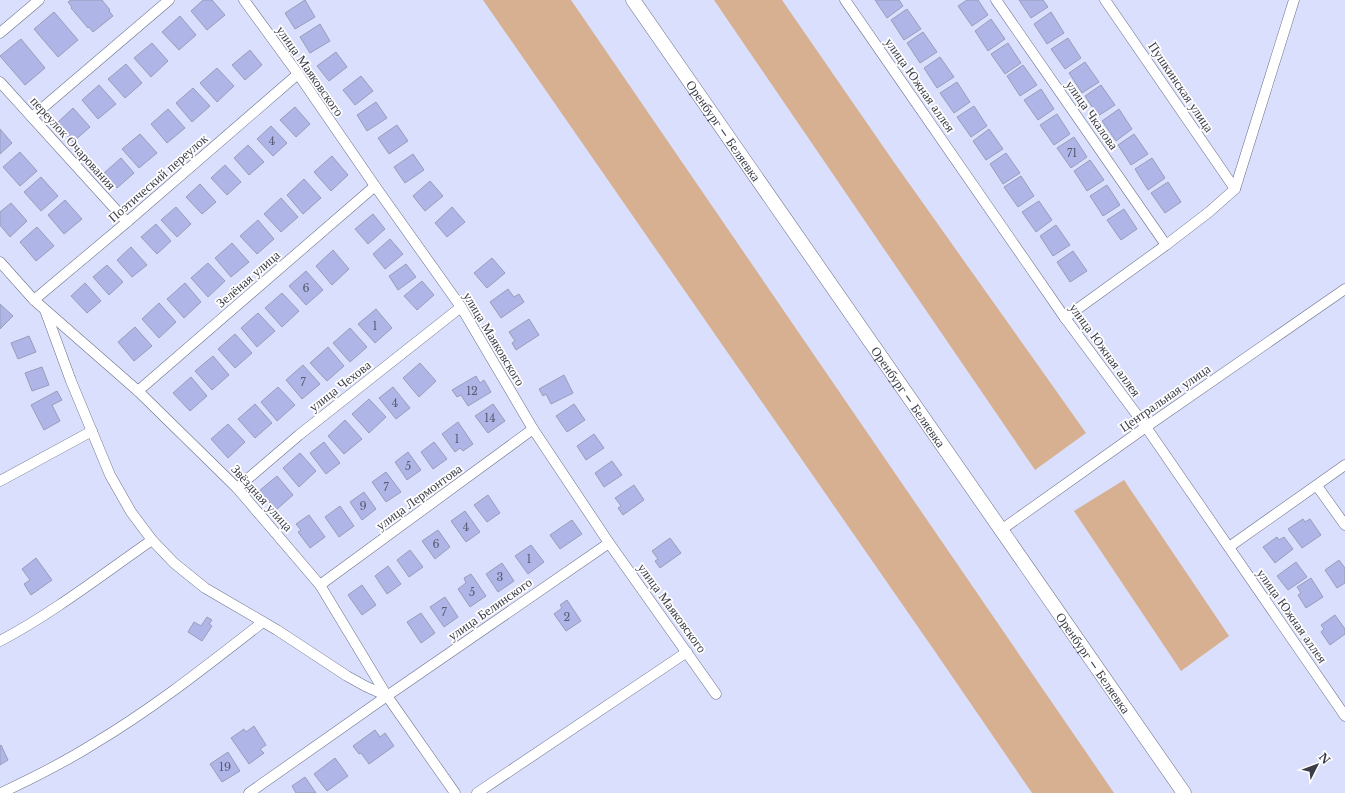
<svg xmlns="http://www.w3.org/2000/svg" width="1345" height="793" viewBox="0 0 1345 793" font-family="'Libre Baskerville',serif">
<rect width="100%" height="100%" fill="#dadffd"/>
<g fill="#d6b091">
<polygon points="483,0 571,0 1114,793 1032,793 934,650"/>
<polygon points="714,0 782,0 891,158 1086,433 1035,470"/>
<polygon points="1124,480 1229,636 1181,671 1074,511"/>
</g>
<g fill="#afb6e7" stroke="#989db9">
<polygon points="71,0 102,0 110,10 109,11 113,16 93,32 89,27 88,28 71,8 72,7 68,2"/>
<polygon points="203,0 212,0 225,15 207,30 191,11"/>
<polygon points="305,0 315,17 295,29 285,13"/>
<polygon points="875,0 899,0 903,6 887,18"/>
<polygon points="967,0 978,0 988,15 972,26 958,6"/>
<polygon points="1019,0 1043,0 1048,7 1031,18"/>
<polygon points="907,9 921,29 904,40 891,20"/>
<polygon points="54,12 78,40 58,57 34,29"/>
<polygon points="1051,12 1064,33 1047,44 1034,24"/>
<polygon points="180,16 196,35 179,50 162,32"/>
<polygon points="991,19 1005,39 988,51 975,31"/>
<polygon points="320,24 330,41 310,53 300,37"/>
<polygon points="923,32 937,52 920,63 907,43"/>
<polygon points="1068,38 1081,58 1065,69 1051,49"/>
<polygon points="21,39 45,68 25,85 0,56"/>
<polygon points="152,43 168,61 151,77 134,58"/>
<polygon points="1008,43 1021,63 1005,74 991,54"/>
<polygon points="250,50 262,65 245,80 232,65"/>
<polygon points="336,52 347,67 329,81 317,66"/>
<polygon points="940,57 954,77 937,88 924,68"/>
<polygon points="1085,62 1099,82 1082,93 1069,73"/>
<polygon points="126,64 142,83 125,98 108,79"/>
<polygon points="1023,65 1037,85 1020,96 1007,76"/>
<polygon points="217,68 234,86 217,102 200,83"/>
<polygon points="361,76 373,91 355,105 343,90"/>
<polygon points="957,82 970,102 954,113 940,93"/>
<polygon points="99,85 116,104 98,119 82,100"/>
<polygon points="1101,85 1115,105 1098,116 1085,96"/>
<polygon points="193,88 210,106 192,122 176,103"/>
<polygon points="1041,89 1054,109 1038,120 1024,100"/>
<polygon points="376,102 387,118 367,131 357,115"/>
<polygon points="974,106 987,126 971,137 957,117"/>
<polygon points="295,107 310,124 296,137 280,120"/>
<polygon points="73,108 90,127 73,142 56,124"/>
<polygon points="168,109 185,128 167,143 151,124"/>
<polygon points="1119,109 1132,129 1116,141 1102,121"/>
<polygon points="1057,114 1070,134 1054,145 1040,125"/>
<polygon points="397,125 408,141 389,154 378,138"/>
<polygon points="271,126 287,143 273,156 257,139"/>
<polygon points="0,129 12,143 0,154"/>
<polygon points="989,129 1003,149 986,160 973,141"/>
<polygon points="140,134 157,153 139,168 122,149"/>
<polygon points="1134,134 1148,154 1131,165 1118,145"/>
<polygon points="1074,137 1087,157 1071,168 1057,148"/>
<polygon points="248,145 264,162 249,175 234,158"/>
<polygon points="20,152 37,171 20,186 3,167"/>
<polygon points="1006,153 1020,173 1003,184 990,164"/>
<polygon points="413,154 424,170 405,183 394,167"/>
<polygon points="332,156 348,175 331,191 314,172"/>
<polygon points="121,158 134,173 117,188 104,173"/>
<polygon points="1152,158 1165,178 1148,190 1135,169"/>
<polygon points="1090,160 1104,180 1087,191 1074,171"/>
<polygon points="225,165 241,182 227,195 211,178"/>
<polygon points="1021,176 1034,196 1018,207 1004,187"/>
<polygon points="41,177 58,196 41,211 24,192"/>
<polygon points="304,179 321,198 303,214 287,195"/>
<polygon points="430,181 443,196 425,211 413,196"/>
<polygon points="1168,182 1181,202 1165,213 1151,193"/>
<polygon points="200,184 216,202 202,214 186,197"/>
<polygon points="1107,185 1120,205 1103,216 1090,196"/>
<polygon points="281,198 298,217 281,232 264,214"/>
<polygon points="65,200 82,219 64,234 48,215"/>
<polygon points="1039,201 1052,220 1036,232 1022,212"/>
<polygon points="11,203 27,221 10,237 0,225 0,212"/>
<polygon points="176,207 191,224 177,237 161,220"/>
<polygon points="452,207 465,222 447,237 435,223"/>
<polygon points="1124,209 1137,229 1121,240 1107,220"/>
<polygon points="373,214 385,229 368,244 355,229"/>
<polygon points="258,220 274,239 257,254 240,236"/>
<polygon points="156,224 171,241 157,254 141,237"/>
<polygon points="1056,225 1070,245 1053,256 1040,236"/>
<polygon points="37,227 54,246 36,261 20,242"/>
<polygon points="390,239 403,254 385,269 373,254"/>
<polygon points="232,243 249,262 231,277 215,258"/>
<polygon points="131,247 147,265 132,277 117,260"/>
<polygon points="333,250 349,269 332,285 316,266"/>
<polygon points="1073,251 1087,271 1070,282 1057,262"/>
<polygon points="492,258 505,273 487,288 474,273"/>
<polygon points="208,263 225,281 208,297 191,278"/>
<polygon points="406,264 416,277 398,290 389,276"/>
<polygon points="107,265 123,282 109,295 93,277"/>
<polygon points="306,271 323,290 306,305 289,286"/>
<polygon points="422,281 434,295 417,310 404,296"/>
<polygon points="85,283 101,301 87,313 71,296"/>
<polygon points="185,283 201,302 184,318 167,299"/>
<polygon points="508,289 514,297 519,294 524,302 501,318 490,302"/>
<polygon points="282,293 299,311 282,327 265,308"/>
<polygon points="159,303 176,322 159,338 142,319"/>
<polygon points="0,304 13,316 0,329"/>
<polygon points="376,309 392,328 375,343 358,324"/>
<polygon points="258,313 275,331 257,347 241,328"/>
<polygon points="529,319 539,335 516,350 512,343 515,341 509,332"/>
<polygon points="135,327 152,346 134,361 118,342"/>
<polygon points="350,328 367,347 350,362 333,343"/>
<polygon points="235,334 252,353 235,368 218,349"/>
<polygon points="29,336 36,352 18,359 11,343"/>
<polygon points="328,347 344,366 327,381 310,363"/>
<polygon points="213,356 229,375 212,390 195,371"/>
<polygon points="420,363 436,381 419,397 403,378"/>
<polygon points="303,365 320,384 302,399 286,380"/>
<polygon points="42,367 49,385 32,391 25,373"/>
<polygon points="564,375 573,393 551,404 546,394 543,396 539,389"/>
<polygon points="476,376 480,383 484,380 491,392 468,406 461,395 457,397 452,390"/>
<polygon points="191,377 207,396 190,411 173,393"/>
<polygon points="278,387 295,405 277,421 261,402"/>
<polygon points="393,387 410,408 396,419 379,398"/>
<polygon points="57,391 62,400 52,405 60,421 44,430 31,405"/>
<polygon points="369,399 386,417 369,433 352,414"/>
<polygon points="255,404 272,423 255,438 238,419"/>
<polygon points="493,404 505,421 488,433 475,416"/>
<polygon points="574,404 585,420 567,432 556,416"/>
<polygon points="345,420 362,439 344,454 328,436"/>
<polygon points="458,422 473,444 463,451 460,448 455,452 442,434"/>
<polygon points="228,424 245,442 228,458 211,439"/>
<polygon points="594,434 604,448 586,460 577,446"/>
<polygon points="324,442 340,463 326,474 310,453"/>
<polygon points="434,442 447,459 433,469 421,452"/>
<polygon points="408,452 421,470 407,480 395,462"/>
<polygon points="300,453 316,471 299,487 283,468"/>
<polygon points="612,461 622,475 604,487 595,473"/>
<polygon points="386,472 401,492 386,502 372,482"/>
<polygon points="277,476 293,495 276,510 259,491"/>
<polygon points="634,485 644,500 623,515 618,508 621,506 615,498"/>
<polygon points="364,492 376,509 362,520 350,502"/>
<polygon points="488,495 500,513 487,522 474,505"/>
<polygon points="340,506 354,526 339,537 325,517"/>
<polygon points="465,511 480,532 466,542 451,521"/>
<polygon points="309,515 325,537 310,548 298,532 301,530 296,524"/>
<polygon points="1303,519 1305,522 1310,519 1321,535 1302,548 1288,529"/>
<polygon points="572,520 582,534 560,549 550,535"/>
<polygon points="438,530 450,547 435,559 422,541"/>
<polygon points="1277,537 1279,540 1284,537 1293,549 1275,563 1263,547"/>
<polygon points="670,538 681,553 660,568 655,561 658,559 652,551"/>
<polygon points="531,545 544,562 528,574 515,556"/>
<polygon points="410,550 423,567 409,577 397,560"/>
<polygon points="36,558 52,580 31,595 24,584 30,580 22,569"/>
<polygon points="1339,560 1345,568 1345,583 1337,588 1325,570"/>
<polygon points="1296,562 1307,577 1288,590 1277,576"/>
<polygon points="502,563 514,581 498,592 486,574"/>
<polygon points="388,566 401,584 387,594 375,576"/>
<polygon points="471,574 486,596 470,607 458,589 466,583 464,578"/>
<polygon points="1311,578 1323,597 1306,608 1298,595 1301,593 1297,587"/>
<polygon points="362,585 376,605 362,615 348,595"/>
<polygon points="445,597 458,617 444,627 430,607"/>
<polygon points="567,600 581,621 566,631 554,614 562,608 560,605"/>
<polygon points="421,613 435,633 421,643 407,622"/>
<polygon points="1335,615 1345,629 1345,634 1330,645 1321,632 1324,629 1321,625"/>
<polygon points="207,617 212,620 209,624 212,626 202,641 188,632 194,622 201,626"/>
<polygon points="254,726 266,745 260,749 264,753 249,764 231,738 244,729 246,732"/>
<polygon points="375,730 380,737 385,733 394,746 369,764 361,753 359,754 353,746"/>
<polygon points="1,745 8,760 0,765 0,746"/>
<polygon points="228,752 240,771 222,782 210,764"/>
<polygon points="335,758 348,776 327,791 314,774"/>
<polygon points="305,777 316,793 296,793 292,786"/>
</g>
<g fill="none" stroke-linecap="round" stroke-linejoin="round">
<g stroke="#6a6f89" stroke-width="11">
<g id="minor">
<polyline points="244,0 298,74 375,186 461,307 533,429 609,543 716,694"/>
<polyline points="845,0 1065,318 1146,427 1345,716"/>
<polyline points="996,0 1166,245"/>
<polyline points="1105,0 1235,189"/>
<polyline points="0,33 39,0"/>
<polyline points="0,82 127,222"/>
<polyline points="32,117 169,0"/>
<polyline points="0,262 34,300 138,391 237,488 320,585 387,696 455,793"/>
<polyline points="34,300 127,222 298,74"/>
<polyline points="45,310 71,381 110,475 131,512 152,540 174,563 205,588 277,630 347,676 365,686 387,696"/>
<polyline points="1065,318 1166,245 1209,212 1235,189 1294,0"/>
<polyline points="138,391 375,186"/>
<polyline points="0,481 92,431"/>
<polyline points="1317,486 1345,525"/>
<polyline points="237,488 299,435 461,307"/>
<polyline points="1001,530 1146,427 1345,289"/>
<polyline points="1229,547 1345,465"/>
<polyline points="320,585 533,429"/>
<path d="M0 641C53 613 103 574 152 540"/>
<path d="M1 793C33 778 65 762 95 743 154 708 209 664 263 622"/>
<polyline points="249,793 387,696 609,543"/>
<polyline points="477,793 687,652"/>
</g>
</g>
<g stroke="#6a6f89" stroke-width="15">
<g id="secondary">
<path id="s1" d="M633 0 1184 793"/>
</g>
</g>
<use href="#minor" stroke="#fff" stroke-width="10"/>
<use href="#secondary" stroke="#fff" stroke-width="14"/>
</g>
<g text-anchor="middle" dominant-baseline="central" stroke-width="3.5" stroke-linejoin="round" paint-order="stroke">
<g font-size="11" fill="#575a70">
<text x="272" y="141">4</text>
<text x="1072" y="153">71</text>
<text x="306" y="288">6</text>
<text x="375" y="326">1</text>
<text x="303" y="382">7</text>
<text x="472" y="391">12</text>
<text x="395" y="403">4</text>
<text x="490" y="418">14</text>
<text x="457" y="439">1</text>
<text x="408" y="466">5</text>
<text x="386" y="487">7</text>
<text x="363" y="506">9</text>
<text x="466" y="527">4</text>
<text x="436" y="544">6</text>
<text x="529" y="559">1</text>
<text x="500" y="577">3</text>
<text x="472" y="592">5</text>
<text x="444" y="612">7</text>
<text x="567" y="617">2</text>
<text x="225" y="767">19</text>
</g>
<g font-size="13" fill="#3a3c48" stroke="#fff">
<text transform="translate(310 71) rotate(55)">улица Маяковского</text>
<text transform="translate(920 85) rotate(55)">улица Южная аллея</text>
<text transform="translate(1181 87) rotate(56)">Пушкинская улица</text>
<text transform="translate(1092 115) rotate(55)">улица Чкалова</text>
<text stroke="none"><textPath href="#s1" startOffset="159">Оренбург – Беляевка</textPath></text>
<text transform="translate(73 143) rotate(48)">переулок Очарования</text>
<text transform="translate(158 178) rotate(-41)">Поэтический переулок</text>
<text transform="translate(248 279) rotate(-41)">Зелёная улица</text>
<text transform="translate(494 339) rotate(59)">улица Маяковского</text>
<text transform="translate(1105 350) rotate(54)">улица Южная аллея</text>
<text transform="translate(340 386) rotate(-38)">улица Чехова</text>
<text stroke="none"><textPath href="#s1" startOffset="483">Оренбург – Беляевка</textPath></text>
<text transform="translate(1165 398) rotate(-35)">Центральная улица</text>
<text transform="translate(419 497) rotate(-36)">улица Лермонтова</text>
<text transform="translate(262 498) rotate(48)">Звёздная улица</text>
<text transform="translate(672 608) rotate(54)">улица Маяковского</text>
<text transform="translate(490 609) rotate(-35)">улица Белинского</text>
<text transform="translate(1292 616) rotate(55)">улица Южная аллея</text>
<text stroke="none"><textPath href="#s1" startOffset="807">Оренбург – Беляевка</textPath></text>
</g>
</g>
<g transform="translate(1317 765) rotate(48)" stroke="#ffffff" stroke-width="3" paint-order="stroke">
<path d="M0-3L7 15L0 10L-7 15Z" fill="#3a3c48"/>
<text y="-6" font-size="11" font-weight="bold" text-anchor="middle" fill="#3a3c48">N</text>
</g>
</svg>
